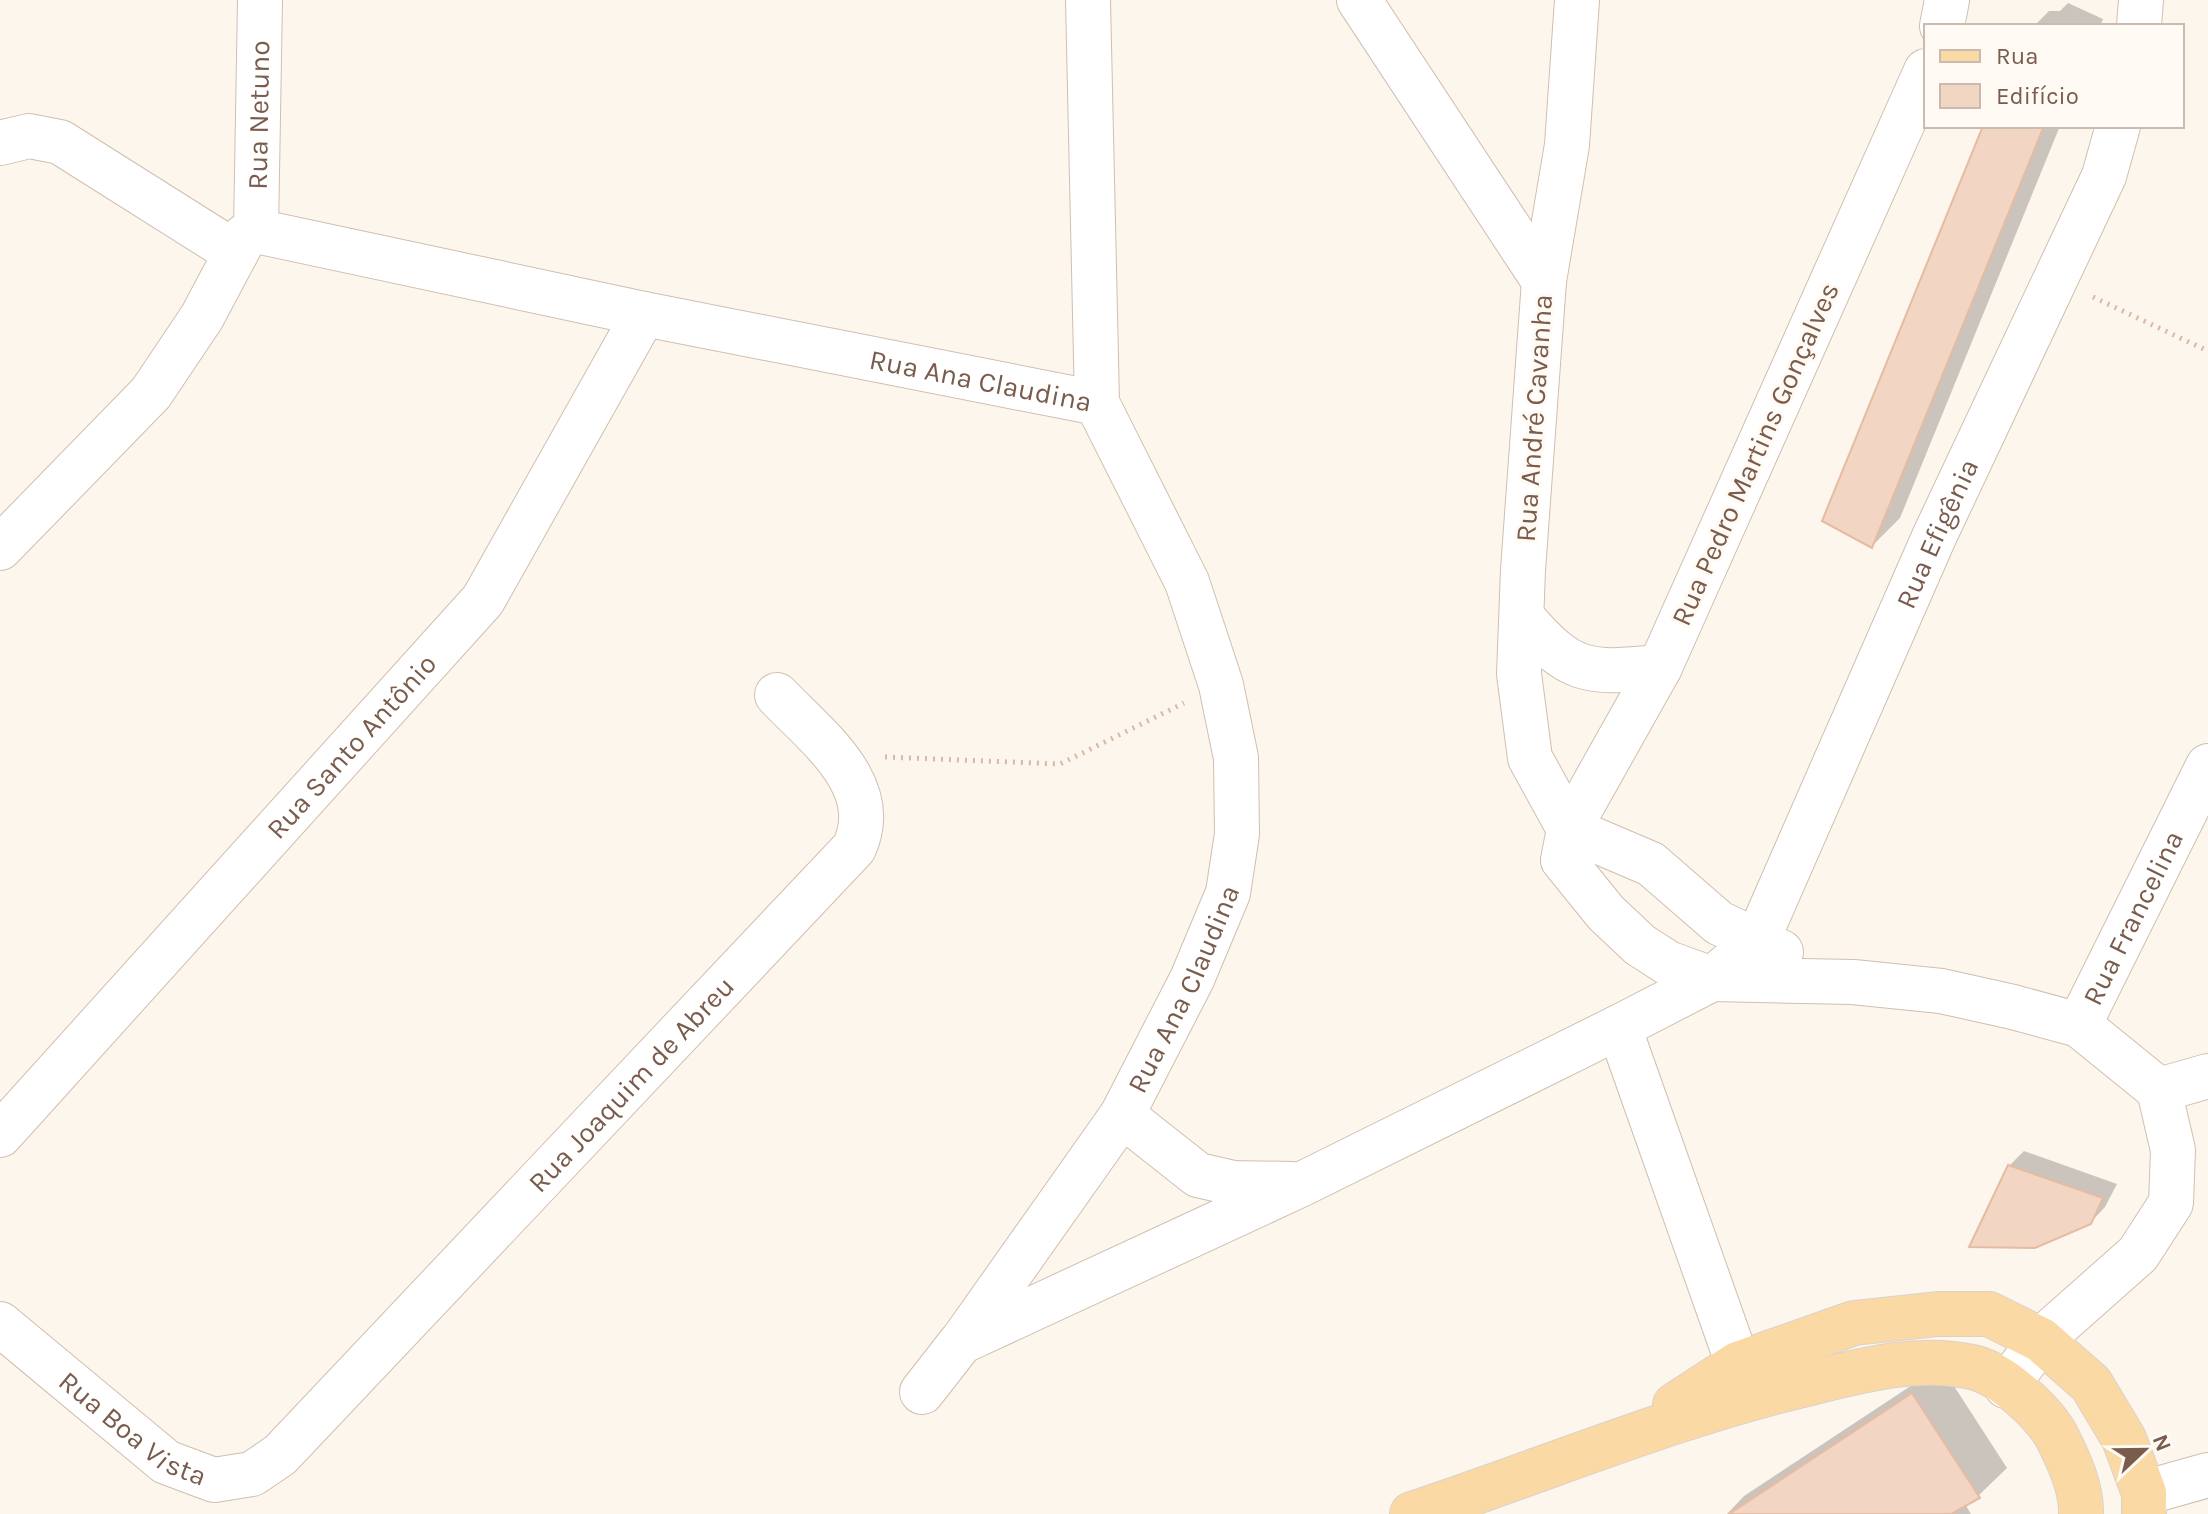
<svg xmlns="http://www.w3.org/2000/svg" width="2208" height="1514" viewBox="0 0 2208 1514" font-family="Karla,sans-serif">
<rect width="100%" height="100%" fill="#fdf6ec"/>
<g fill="#0003">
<polygon points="2068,3 2103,19 2100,26 2034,26 2049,11 2060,11"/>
<polygon points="1985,126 2060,126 1900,518 1872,546"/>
<polygon points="2024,1151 2117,1184 2105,1207 2090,1223 2009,1166"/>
<polygon points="1941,1366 2007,1468 1978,1496 1965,1504 1971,1514 1727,1514 1744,1496"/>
</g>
<g fill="#f3d5c3" stroke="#e6bba3" stroke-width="2">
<polygon points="1983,126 2044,126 1872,548 1822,521"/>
<polygon points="2008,1165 2103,1198 2091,1224 2035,1248 1969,1247"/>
<polygon points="1912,1393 1980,1498 1951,1514 1729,1514"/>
</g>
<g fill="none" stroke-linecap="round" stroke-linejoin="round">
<g stroke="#d1beb0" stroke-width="46">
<g id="minor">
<polyline points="1359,0 1544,281"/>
<polyline points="1577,0 1567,145 1544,281 1523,570 1519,674 1530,758 1569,829 1651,864 1719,923 1781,952"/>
<polyline points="1942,26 1947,0"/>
<polyline points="2139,26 2141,0"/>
<polyline points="1926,71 1660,667 1569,829 1563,860 1606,913 1640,945 1668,963 1712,979 1853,982 1941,991 2013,1007 2079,1025 2159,1090 2173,1150 2171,1203 2138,1254 2041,1340 2006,1386"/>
<polyline points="0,143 29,136 60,142 236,253"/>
<path id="s1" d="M256 231 644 314 1097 403"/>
<path id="s2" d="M256 231 260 0"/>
<polyline points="0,548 151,393 202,317 245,236 256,231"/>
<path d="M1522 617C1571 674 1586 674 1660 667"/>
<path id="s3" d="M2079 1025 2208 766"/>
<polyline points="1619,1027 1738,1364"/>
<polyline points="2159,1090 2208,1076"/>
<polyline points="1122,1115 1198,1175 1233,1183 1292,1184"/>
<path id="s4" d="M0 1135 483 600 644 314"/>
<path id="s5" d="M0 1324 166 1462 214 1480 252 1474 280 1455 854 848C883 785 817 737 777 695"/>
<path id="s6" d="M963 1340 1122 1115 1192 979 1228 893 1237 834 1236 758 1221 685 1187 582 1097 403 1088 0"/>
<path id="s7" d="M922 1392 961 1342 1302 1184 1619 1027 1712 979 1757 941 1934 537 2104 176 2118 126"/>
<polyline points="2144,1493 2208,1475"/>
</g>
</g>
<g stroke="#dad1cd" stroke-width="46">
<g id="major">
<polyline points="1675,1405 1738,1364 1854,1323 1938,1314 1989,1314 2041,1340 2091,1384 2124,1439 2144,1493 2144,1514"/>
<path d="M1412 1514C1545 1470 1674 1415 1810 1383 1863 1370 1918 1355 1972 1367 2001 1373 2045 1413 2058 1439 2069 1461 2082 1489 2081 1514"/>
</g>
</g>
<g stroke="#d9b8a5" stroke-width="5" stroke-dasharray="2 6" stroke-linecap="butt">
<polyline points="2093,297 2208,351"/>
<polyline points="885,757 1060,764 1184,703"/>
</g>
<use href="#minor" stroke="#fff" stroke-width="44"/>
<use href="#major" stroke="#fbd9a5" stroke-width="44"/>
</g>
<g text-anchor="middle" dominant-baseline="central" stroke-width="6" stroke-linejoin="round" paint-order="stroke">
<g font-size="28" fill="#7a5c4d" stroke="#fffaf3">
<text stroke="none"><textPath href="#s2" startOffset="116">Rua Netuno</textPath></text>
<text stroke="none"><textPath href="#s1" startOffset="740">Rua Ana Claudina</textPath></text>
<text transform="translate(1534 418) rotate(-86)">Rua André Cavanha</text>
<text transform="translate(1755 454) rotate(-66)">Rua Pedro Martins Gonçalves</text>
<text stroke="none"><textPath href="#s7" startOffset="1402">Rua Efigênia</textPath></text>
<text stroke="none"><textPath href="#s4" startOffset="524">Rua Santo Antônio</textPath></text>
<text stroke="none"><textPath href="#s3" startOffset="120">Rua Francelina</textPath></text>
<text stroke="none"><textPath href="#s6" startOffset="416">Rua Ana Claudina</textPath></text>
<text stroke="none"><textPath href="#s5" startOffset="850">Rua Joaquim de Abreu</textPath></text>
<text stroke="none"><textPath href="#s5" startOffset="170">Rua Boa Vista</textPath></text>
</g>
</g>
<rect x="1924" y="24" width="260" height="104" fill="#fffaf3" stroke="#cabbb1" stroke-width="2"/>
<rect x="1940" y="50" width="40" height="12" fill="#fbd9a5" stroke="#cabbb1" stroke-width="2"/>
<text x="1996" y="64" font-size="24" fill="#7a5c4d">Rua</text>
<rect x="1940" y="84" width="40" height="24" fill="#f3d5c3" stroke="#cabbb1" stroke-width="2"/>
<text x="1996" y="104" font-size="24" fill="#7a5c4d">Edifício</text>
<g transform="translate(2144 1450) rotate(68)" stroke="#fffaf3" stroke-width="6" paint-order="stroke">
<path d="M0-6L14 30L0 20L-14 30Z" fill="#7a5c4d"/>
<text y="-12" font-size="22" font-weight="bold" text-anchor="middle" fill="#7a5c4d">N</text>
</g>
</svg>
